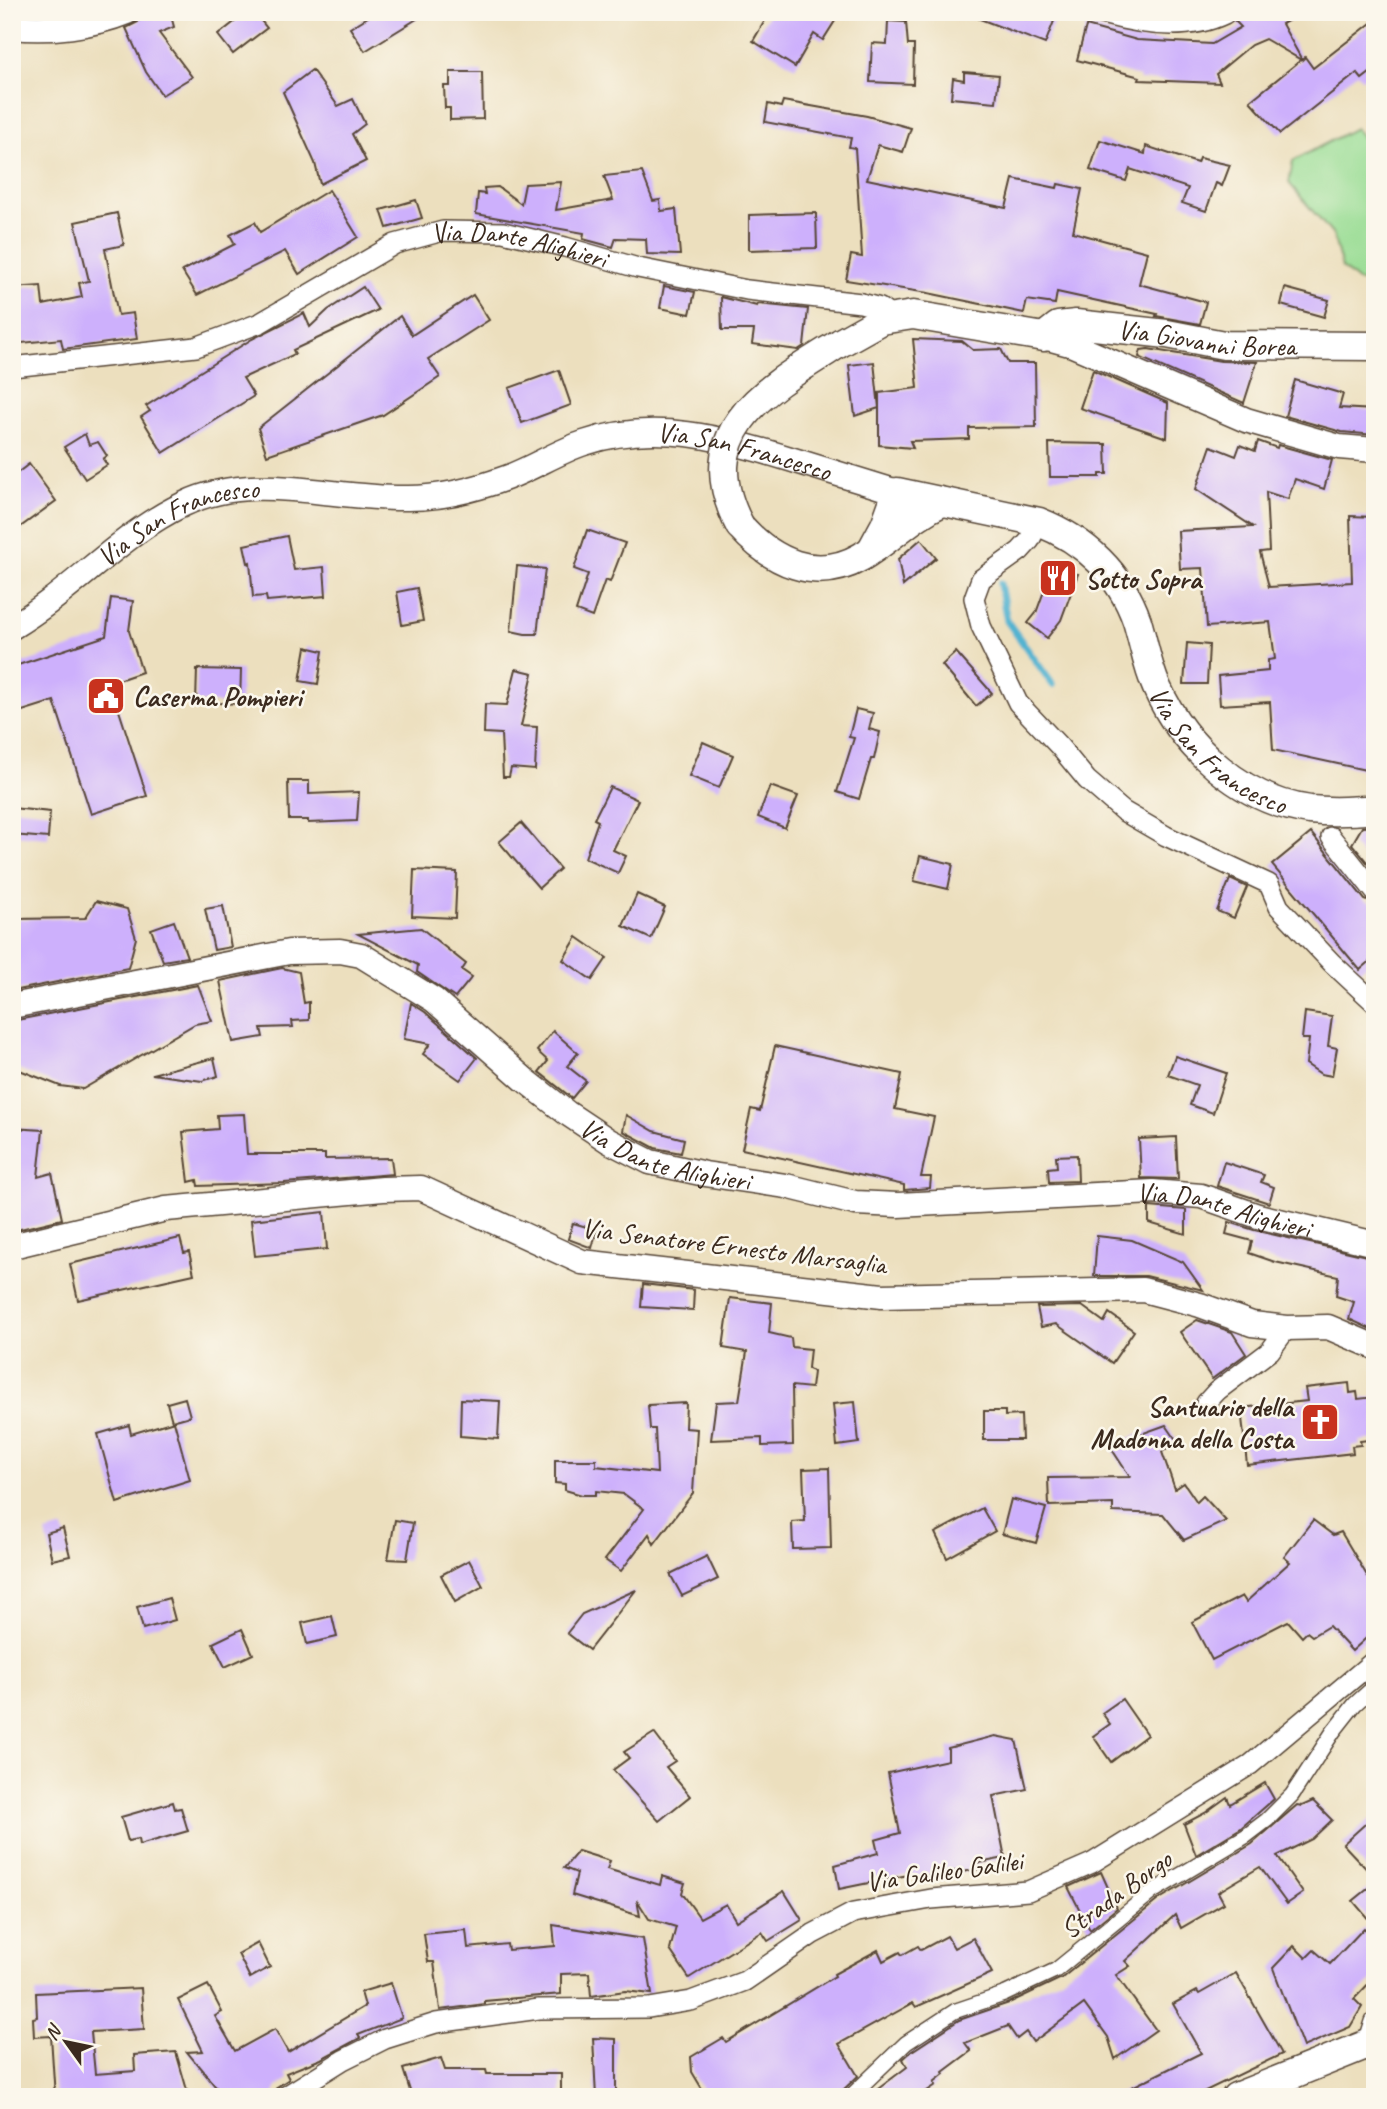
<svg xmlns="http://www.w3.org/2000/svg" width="1387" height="2109" viewBox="0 0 1387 2109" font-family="Caveat,sans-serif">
<rect width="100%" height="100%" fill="#fbf7ec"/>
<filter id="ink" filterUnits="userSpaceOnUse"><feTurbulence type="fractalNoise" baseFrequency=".0143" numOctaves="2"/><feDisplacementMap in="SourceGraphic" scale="14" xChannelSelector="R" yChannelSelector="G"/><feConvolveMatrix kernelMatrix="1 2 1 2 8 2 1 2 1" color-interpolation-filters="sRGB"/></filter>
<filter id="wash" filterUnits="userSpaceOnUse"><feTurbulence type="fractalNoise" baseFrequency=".00686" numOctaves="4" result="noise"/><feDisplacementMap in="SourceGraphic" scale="28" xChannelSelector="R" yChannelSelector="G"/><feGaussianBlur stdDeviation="1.57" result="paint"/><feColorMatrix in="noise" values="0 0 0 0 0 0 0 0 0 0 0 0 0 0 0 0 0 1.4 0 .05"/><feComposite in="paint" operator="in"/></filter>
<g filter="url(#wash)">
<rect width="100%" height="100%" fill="#ecdfbe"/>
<polygon fill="#9add94" stroke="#6a8459" stroke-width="2" points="1355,128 1375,153 1375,282 1359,282 1342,268 1333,235 1289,183 1293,161"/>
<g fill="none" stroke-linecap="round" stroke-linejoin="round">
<polyline stroke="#52b3d0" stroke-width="7" points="1000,584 1007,621 1053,685"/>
</g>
<g id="blocks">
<g fill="#cdb0fc">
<polygon points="142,12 170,12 174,27 159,33 192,77 162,95 146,72 126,28 138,22"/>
<polygon points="247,12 254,12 267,28 233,54 218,35"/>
<polygon points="376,12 428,12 365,51 350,28"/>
<polygon points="770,12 819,12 835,21 823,40 814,34 795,67 753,41"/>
<polygon points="967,12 1029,12 1054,21 1045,44 967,14"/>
<polygon points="1247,12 1304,12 1282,24 1302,60 1305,57 1313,68 1375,20 1375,69 1362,79 1357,73 1280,134 1250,101 1301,60 1265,39 1251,45 1216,74 1220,83 1139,80 1140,77 1077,60 1086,26 1137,40 1212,44 1241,27 1235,21"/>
<polygon points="888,21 906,22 908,45 914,45 913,84 870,82 872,43 887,44"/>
<polygon points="312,70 338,106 353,99 365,124 352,134 366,161 320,184 315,163 283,92"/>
<polygon points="450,72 482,72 483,119 450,120 450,108 445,108 444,86 450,86"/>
<polygon points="964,72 999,75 996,102 951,98 953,78 964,80"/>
<polygon points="783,101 867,116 911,128 903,152 878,145 867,179 1006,208 1013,179 1057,188 1058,184 1082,189 1073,232 1147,252 1139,284 1206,302 1200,324 1156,316 1157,314 1057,292 1055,304 1027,300 1024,313 928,293 846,280 851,255 862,257 855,148 849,147 851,138 765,122 768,104 781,107"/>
<polygon points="1100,140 1145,154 1146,146 1197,163 1199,158 1230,165 1222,186 1216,183 1206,211 1182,203 1188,188 1130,169 1126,181 1090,170"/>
<polygon points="642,172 653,201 660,200 661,211 676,209 680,255 647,254 646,239 616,238 613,247 583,239 584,233 476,214 478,193 485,194 484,188 498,187 521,204 525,184 561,182 556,210 613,200 604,176"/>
<polygon points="329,190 358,237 299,274 285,251 197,295 182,271 235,244 230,235 255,222 260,232"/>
<polygon points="416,200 422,218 387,228 381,210"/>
<polygon points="117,213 124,245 105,249 118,315 133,313 137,339 63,349 61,339 12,344 12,288 41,286 43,305 82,297 79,283 89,281 75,222"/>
<polygon points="816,213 817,248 749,250 749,215"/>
<polygon points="664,286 695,292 690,314 660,308"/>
<polygon points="363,287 378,310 293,350 295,354 243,378 254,396 163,453 141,417 150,411 146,406 252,339 304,313 310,327 328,310"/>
<polygon points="1285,288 1329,300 1324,317 1281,305"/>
<polygon points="473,295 489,320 428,359 440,377 383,415 267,455 258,428 400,316 412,335"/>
<polygon points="721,297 757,306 758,304 808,309 804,346 798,350 752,344 754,330 722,330"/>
<polygon points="913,339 962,341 973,350 1001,349 1008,363 1035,363 1036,427 969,428 969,439 910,441 913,448 879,445 879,393 918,388"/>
<polygon points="1148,349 1221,361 1257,362 1244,403 1139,357 1141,350"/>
<polygon points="874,362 879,408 855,416 849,365"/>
<polygon points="559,370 571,405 522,423 509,388"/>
<polygon points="1093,370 1168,403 1167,438 1080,408"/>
<polygon points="1295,380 1343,394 1339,408 1375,410 1375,435 1342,432 1285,416"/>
<polygon points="85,434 89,445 98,442 107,456 103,459 107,465 85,479 64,447"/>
<polygon points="1258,441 1277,448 1278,445 1332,460 1324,489 1295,479 1288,499 1266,492 1269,551 1260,552 1269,587 1352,582 1350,516 1375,517 1375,772 1273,750 1270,702 1220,705 1218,676 1268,671 1268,660 1275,659 1270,622 1207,627 1203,568 1180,569 1178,531 1253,527 1196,489 1211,446 1236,456 1240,445 1255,451"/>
<polygon points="1049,443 1106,444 1107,474 1100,474 1100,477 1050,477"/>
<polygon points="29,464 56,501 12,533 12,477"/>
<polygon points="587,530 625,543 610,582 605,580 592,617 576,611 588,574 574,569"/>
<polygon points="287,536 294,570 324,567 326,596 267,601 266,596 253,597 250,562 248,563 244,545"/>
<polygon points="921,539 936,558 903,586 898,559"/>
<polygon points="517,566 545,569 537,634 525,634 511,631"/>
<polygon points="1051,572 1078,574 1061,620 1047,638 1028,623 1036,613"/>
<polygon points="417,588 423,621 402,625 397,592"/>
<polygon points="111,598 133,601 129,631 142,672 110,683 147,796 91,814 54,701 16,713 12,701 12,667 106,636"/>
<polygon points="1187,643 1209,645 1207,684 1184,684"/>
<polygon points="306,647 323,651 318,684 300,681"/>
<polygon points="956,652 992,693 976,706 942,665"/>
<polygon points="197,669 241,670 240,704 196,702"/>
<polygon points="516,669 533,673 521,726 537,727 535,770 511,768 509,777 503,777 501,734 484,733 485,704 507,705"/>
<polygon points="856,709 873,713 869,729 880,732 874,759 871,759 859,799 837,792 854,738 849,737"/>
<polygon points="703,742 733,755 719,788 689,776"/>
<polygon points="288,781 309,781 309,794 359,792 357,821 308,823 308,820 289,820"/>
<polygon points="770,786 798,796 785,828 758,817"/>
<polygon points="610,787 638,800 613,850 626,856 618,873 585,858 598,821 594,819"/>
<polygon points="12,808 50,812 48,838 12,835"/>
<polygon points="521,823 560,869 539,888 499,842"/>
<polygon points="1375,826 1375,872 1352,844 1362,827"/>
<polygon points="1311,833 1365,900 1375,904 1375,957 1360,970 1272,865"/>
<polygon points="920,856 953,864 948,889 914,881"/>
<polygon points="414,870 457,872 455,918 412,916"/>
<polygon points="1230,879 1247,887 1234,918 1217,911"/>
<polygon points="637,894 665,907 651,939 623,926"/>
<polygon points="96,901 127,909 136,938 128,968 12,991 12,919 85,918"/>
<polygon points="223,906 231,947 214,950 205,909"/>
<polygon points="174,921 187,957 163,961 151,929"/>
<polygon points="421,928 466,964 462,970 472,977 455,998 417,972 418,965 358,934"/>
<polygon points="577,937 607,958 592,980 563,960"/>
<polygon points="282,968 299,972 304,1003 309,1002 309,1020 292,1021 293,1027 261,1028 263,1037 233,1042 220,981"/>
<polygon points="198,985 212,1021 195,1024 83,1089 60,1086 12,1067 12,1021"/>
<polygon points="411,1003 425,1012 477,1058 460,1080 423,1054 430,1044 404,1039"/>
<polygon points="1305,1012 1332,1016 1328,1046 1337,1048 1332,1076 1321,1074 1306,1064 1309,1039 1302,1039"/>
<polygon points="553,1031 578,1053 567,1066 586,1081 572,1098 539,1072 548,1061 537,1051"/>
<polygon points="775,1046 902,1074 895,1109 934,1117 921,1177 931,1177 930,1188 904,1190 904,1185 742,1149 751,1109 760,1111"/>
<polygon points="1175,1056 1226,1073 1213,1113 1190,1105 1197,1085 1168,1075"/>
<polygon points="214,1058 218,1076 202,1081 152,1074"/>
<polygon points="244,1114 247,1154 325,1154 325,1159 391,1158 393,1174 284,1183 198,1186 197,1180 189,1182 183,1132 218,1129 217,1115"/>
<polygon points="626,1115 654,1131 684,1139 681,1153 655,1148 623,1131"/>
<polygon points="12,1128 43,1130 38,1177 52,1173 62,1219 12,1231"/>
<polygon points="1176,1137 1178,1179 1141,1178 1139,1139"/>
<polygon points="1077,1155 1078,1181 1049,1182 1048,1168 1057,1167 1056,1156"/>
<polygon points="1224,1162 1264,1175 1261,1182 1274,1187 1269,1203 1217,1186"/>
<polygon points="1149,1207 1186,1210 1186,1234 1149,1223"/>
<polygon points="324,1212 327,1249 255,1256 251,1220"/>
<polygon points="1229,1222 1254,1230 1375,1258 1375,1331 1349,1319 1354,1302 1336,1296 1338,1276 1275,1262 1249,1253 1252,1241 1226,1234"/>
<polygon points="573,1223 597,1230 592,1248 568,1239"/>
<polygon points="1097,1236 1132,1240 1183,1262 1203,1290 1146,1276 1094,1276"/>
<polygon points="180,1238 184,1253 189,1252 194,1274 78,1300 70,1264"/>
<polygon points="643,1284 694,1290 693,1310 641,1307"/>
<polygon points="730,1298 772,1303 769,1333 791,1338 792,1347 810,1349 808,1368 813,1372 811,1388 792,1386 793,1445 762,1446 762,1438 711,1440 716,1402 739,1401 747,1352 723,1348"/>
<polygon points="1082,1306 1104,1322 1109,1313 1134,1331 1112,1363 1056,1324 1041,1327 1037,1307"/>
<polygon points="1197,1320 1232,1332 1246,1354 1212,1379 1180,1332"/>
<polygon points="1349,1383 1350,1393 1357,1392 1358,1399 1375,1397 1375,1439 1360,1441 1361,1445 1352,1446 1353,1453 1247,1465 1241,1408 1307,1401 1305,1388"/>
<polygon points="185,1398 190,1416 172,1421 167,1403"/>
<polygon points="461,1399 500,1401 498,1439 460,1436"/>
<polygon points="855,1402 859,1443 837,1446 833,1404"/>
<polygon points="686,1403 685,1428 697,1429 693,1493 654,1544 649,1534 621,1571 605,1560 644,1509 624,1494 596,1491 596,1495 582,1495 565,1490 565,1484 555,1483 555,1460 596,1460 596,1466 657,1473 655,1429 650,1429 648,1405"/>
<polygon points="984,1411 1005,1411 1005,1416 1021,1415 1022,1440 984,1440"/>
<polygon points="174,1421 190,1480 117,1503 98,1434 129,1425 131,1434"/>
<polygon points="1166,1425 1177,1441 1162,1452 1175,1489 1184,1483 1197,1502 1203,1496 1226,1521 1184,1540 1163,1514 1113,1512 1113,1504 1049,1506 1048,1478 1130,1477 1111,1448 1125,1443 1124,1440"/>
<polygon points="829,1468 831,1548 793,1549 792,1522 805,1521 803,1469"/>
<polygon points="1011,1499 1046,1508 1036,1543 1002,1534"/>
<polygon points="982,1508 995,1531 947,1558 935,1533"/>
<polygon points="395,1520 413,1523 407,1560 388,1559"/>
<polygon points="1313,1520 1333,1535 1341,1532 1375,1589 1375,1630 1352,1651 1329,1626 1312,1636 1307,1632 1302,1637 1288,1621 1212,1660 1192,1622 1242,1596 1246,1602 1290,1562 1284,1557"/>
<polygon points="63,1528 70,1556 52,1560 46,1533"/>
<polygon points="707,1556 718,1579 682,1596 670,1574"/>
<polygon points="469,1560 483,1586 455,1602 441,1575"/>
<polygon points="636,1590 589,1650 567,1633 582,1614"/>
<polygon points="169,1598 175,1620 143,1629 137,1607"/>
<polygon points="332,1616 337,1637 307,1644 302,1623"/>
<polygon points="242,1629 253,1654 225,1667 213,1643"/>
<polygon points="1122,1699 1147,1735 1111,1762 1093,1736 1110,1724 1102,1713"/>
<polygon points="654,1733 675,1761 666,1767 690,1796 659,1821 613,1770 629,1758 624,1752"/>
<polygon points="995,1736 1016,1740 1027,1789 993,1796 1005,1858 979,1863 979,1869 963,1872 950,1871 914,1878 913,1874 839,1889 835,1865 878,1853 875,1840 900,1833 888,1773 948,1760 948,1748"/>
<polygon points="1265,1783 1274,1799 1241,1828 1196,1855 1184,1824 1205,1813 1227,1797 1230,1804"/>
<polygon points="1313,1801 1332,1820 1312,1839 1277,1856 1303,1893 1287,1904 1260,1867 1218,1892 1224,1903 1181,1928 1175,1915 1125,1961 1130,1966 1116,1975 1156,2030 1115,2059 1108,2037 1084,2004 1033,2042 1026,2032 1017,2039 1008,2026 965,2043 971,2051 943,2072 944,2074 934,2082 936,2085 918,2097 864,2097 868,2093 870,2095 907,2067 903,2059 912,2051 959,2020 1009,2003 1062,1978 1158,1900 1252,1844 1297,1805 1302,1806"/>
<polygon points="173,1802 175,1809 181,1808 188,1831 139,1845 138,1839 128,1841 121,1817"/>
<polygon points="1375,1815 1375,1878 1343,1844"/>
<polygon points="578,1851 610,1861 607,1869 660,1885 662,1876 685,1883 682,1893 700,1918 726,1904 736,1921 784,1891 802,1920 768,1941 762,1932 689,1978 670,1950 676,1927 649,1919 637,1900 640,1916 572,1895 577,1873 564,1868"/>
<polygon points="1101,1872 1117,1908 1090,1930 1068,1887"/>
<polygon points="1375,1883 1375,1927 1353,1901"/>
<polygon points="553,1925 643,1939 652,1994 625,1991 591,1996 589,1973 561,1974 561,1994 485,2001 485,2004 440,2010 434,1962 428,1962 424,1934 466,1930 468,1948 507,1944 508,1950 555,1946"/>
<polygon points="1364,1928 1375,1939 1375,1977 1354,1999 1362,2007 1350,2027 1303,2047 1273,1968 1294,1946 1306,1958 1314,1950 1330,1964"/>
<polygon points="947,1936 954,1948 973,1938 992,1973 916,2007 913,2003 839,2044 858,2076 843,2090 841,2097 707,2097 692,2072 691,2057 723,2038 726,2042 835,1976 834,1974 878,1950 883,1961 900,1952 902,1955 918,1946 921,1950"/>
<polygon points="258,1943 270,1967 250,1978 238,1954"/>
<polygon points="1236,1973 1282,2054 1193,2097 1112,2097 1201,2053 1173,2004 1197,1991 1199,1994"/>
<polygon points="391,1983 402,2018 358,2035 360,2038 321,2059 286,2073 289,2079 277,2087 272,2097 224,2097 187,2052 203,2051 178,2000 208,1985 222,2012 215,2016 235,2051 275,2029 288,2052 365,2006 361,1992"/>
<polygon points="141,1988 144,2029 91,2032 95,2074 135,2071 134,2055 176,2052 189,2097 55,2097 51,2036 34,2037 33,2018 37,2017 36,1993"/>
<polygon points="593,2038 616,2039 616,2097 596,2097"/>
<polygon points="441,2058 445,2070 486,2070 487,2074 561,2074 561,2097 412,2097 403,2069"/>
</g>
</g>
</g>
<g filter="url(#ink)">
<use href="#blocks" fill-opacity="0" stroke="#564536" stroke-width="2"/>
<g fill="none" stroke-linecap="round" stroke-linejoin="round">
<g stroke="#564536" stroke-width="17">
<polyline id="pedestrian" points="850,2097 906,2043 955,2011 1005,1994 1056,1970 1152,1892 1246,1836 1267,1820 1292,1795 1333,1732 1355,1704 1375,1686"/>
</g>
<g stroke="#564536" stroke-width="22">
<g id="minor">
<path id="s1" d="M12 367 196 347 260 323 395 244 443 231 503 232 565 247 638 268 747 290 861 303 880 308 892 317"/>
<polyline points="1039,522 1030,540 1020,551 981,579 974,598 981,626 1018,703 1059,746 1087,780 1123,811 1166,836 1269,884 1279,907 1332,963 1375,1003"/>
<polyline points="1331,837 1375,892"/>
<polyline points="1206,1403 1217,1391 1270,1351 1287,1328"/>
<polyline points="1368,2044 1375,2022"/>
<polyline points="284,2097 343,2060 385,2039 436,2023 539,2009 649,2008 691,2001 745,1981 813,1934 853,1913 931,1899 1028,1891 1092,1863 1250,1765 1375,1660"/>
</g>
</g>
<g stroke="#564536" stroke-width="27">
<g id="tertiary">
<path d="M1104 12C1140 22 1188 29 1223 12"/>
<path d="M12 27C49 31 93 26 127 12"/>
<polyline points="1044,337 1073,345 1246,420 1339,447 1375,450"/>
<path id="s2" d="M12 627C73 591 120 534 184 504 255 470 333 500 408 498 440 498 476 489 506 478 533 468 557 452 584 443 654 419 722 438 790 459 826 470 861 481 897 492"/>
<path id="s3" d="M12 1006 289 952 340 951 361 955 434 1000 525 1080 567 1113 609 1141 650 1162 705 1174 786 1186 855 1203 898 1205 1153 1192 1201 1196 1258 1216 1375 1244"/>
<polyline points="12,1246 166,1209 383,1189 421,1188 582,1262 882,1296 1143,1290 1200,1305 1252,1324 1287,1328 1328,1327 1375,1347"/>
</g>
</g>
<g stroke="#564536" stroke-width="31">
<g id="secondary">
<path id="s4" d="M840 343 881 320 913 315 1044 337 1058 326 1076 324 1167 334 1224 345 1375 346"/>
<path d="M740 526C772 562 816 583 861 557 890 540 911 516 942 502"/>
<path id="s5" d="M872 549 885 525 897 492 1039 522C1085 540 1121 574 1137 621 1144 644 1147 666 1157 688 1184 748 1243 801 1310 810 1331 812 1355 811 1375 809"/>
<polyline points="1236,2097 1368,2044 1375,2043"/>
</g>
</g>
<use href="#pedestrian" stroke="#fff" stroke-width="14"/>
<use href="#minor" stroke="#fff" stroke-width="19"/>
<use href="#tertiary" stroke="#fff" stroke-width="24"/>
<use href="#secondary" stroke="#fff" stroke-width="28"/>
<g stroke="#564536" stroke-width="31" stroke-linecap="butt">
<path id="secondary-bridge" d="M740 526C689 429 770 387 840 343"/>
</g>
<use href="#secondary-bridge" stroke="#fff" stroke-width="28"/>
</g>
</g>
<defs>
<g id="restaurant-square" transform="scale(2.0125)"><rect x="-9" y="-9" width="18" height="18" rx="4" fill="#c8321e" stroke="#fbf7ec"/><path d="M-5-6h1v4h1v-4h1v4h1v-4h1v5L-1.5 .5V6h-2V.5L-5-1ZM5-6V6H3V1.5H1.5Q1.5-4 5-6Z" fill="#fff"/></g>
<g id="civic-square" transform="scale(2.0125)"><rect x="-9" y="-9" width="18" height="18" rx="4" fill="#c8321e" stroke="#fbf7ec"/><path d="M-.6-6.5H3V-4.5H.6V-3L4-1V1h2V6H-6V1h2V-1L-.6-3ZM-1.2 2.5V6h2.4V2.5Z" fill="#fff"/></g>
<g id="church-square" transform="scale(2.0125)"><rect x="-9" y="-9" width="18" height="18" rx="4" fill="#c8321e" stroke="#fbf7ec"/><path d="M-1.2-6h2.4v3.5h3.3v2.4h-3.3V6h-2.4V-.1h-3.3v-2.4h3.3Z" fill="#fff"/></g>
</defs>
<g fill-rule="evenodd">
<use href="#restaurant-square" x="1058" y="578"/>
<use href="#civic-square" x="106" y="696"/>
<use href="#church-square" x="1320" y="1422"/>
</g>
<g text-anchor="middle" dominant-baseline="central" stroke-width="5" stroke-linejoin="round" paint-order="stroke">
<g font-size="28" fill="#3b2a1e" stroke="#fbf7ec">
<text stroke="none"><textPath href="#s1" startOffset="537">Via Dante Alighieri</textPath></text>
<text stroke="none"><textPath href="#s4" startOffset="380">Via Giovanni Borea</textPath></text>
<text stroke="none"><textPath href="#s2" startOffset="788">Via San Francesco</textPath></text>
<text stroke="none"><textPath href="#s2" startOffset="200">Via San Francesco</textPath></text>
<text stroke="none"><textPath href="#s5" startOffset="511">Via San Francesco</textPath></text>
<text stroke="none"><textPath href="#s3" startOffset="724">Via Dante Alighieri</textPath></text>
<text stroke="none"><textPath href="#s3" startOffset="1292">Via Dante Alighieri</textPath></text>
<text transform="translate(734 1246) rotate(7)">Via Senatore Ernesto Marsaglia</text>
<text transform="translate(944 1871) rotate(-8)">Via Galileo Galilei</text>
<text transform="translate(1116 1894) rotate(-36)">Strada Borgo</text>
</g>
<g font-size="28" font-weight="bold" fill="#3b2a1e" stroke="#fbf7ec" text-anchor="start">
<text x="1085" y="578">Sotto Sopra</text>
<text x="133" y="696">Caserma Pompieri</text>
<text x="1293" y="1406" text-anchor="end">Santuario della<tspan x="1293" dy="32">Madonna della Costa</tspan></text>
</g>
</g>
<rect width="1387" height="2109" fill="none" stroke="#fbf7ec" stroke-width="42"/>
<g transform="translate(66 2042) rotate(303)" stroke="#fbf7ec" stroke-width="5" paint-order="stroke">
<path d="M0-5L12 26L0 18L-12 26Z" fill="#3b2a1e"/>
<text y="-10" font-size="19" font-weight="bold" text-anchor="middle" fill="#3b2a1e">N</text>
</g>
</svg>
